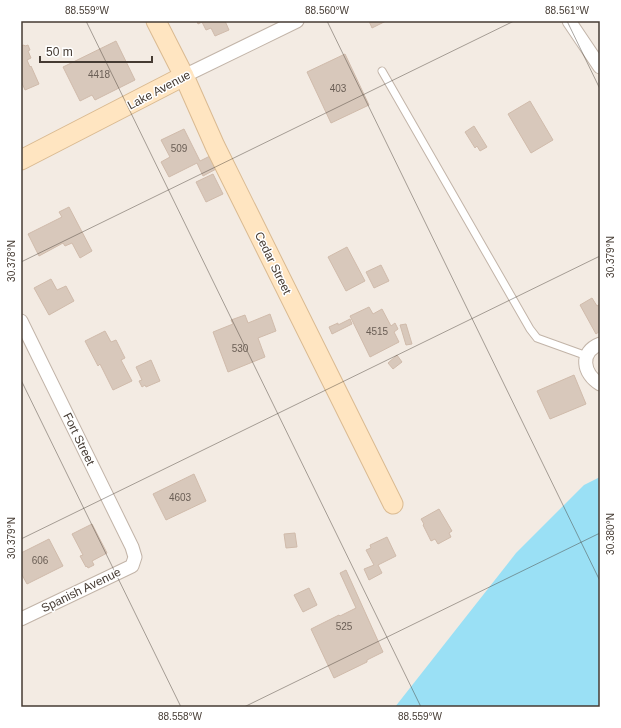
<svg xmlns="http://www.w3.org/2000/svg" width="621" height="728" viewBox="0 0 621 728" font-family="Arial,sans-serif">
<rect width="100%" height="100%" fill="#f3ebe3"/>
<polygon fill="#9ae0f5" points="600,477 600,707 395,707 516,553 584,485"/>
<g fill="#d8c8bb" stroke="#d0bbab">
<polygon points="197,21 225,21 229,30 215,36 211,28 206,30 202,22 198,24"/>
<polygon points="369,21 386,21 372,28"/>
<polygon points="116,41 135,80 95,100 92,95 80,101 63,67"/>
<polygon points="24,45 25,46 28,45 30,50 28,51 31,58 27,60 30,67 31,66 39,84 25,90 21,81 21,46"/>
<polygon points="345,54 369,105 331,123 307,72"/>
<polygon points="530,101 553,140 531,153 508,114"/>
<polygon points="474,126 487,147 480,151 477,146 475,148 465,132"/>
<polygon points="184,129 200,161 212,155 218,168 203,176 197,163 169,177 161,162 170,157 161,140"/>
<polygon points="213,174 223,194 206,202 196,182"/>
<polygon points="69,207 92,251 80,258 72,243 65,246 63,243 39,256 28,234 62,217 59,212"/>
<polygon points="347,247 365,281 346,291 328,257"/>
<polygon points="381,265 389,281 374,288 366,272"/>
<polygon points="51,279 57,290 66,286 74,301 49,315 34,288"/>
<polygon points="592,298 597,306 600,304 600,331 596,334 580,305"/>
<polygon points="369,307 373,314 382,309 391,326 395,323 398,329 394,332 399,342 370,357 350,316"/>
<polygon points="270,314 276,331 258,338 265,357 228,372 213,332 233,324 231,320 245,315 248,323"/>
<polygon points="350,319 352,324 332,334 329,327 338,323 338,325"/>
<polygon points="406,324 412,344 406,345 400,325"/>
<polygon points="105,331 111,342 116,340 125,358 121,360 132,381 113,390 100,364 98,366 85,341"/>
<polygon points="397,355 402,362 393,369 388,363"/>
<polygon points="151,360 160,381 146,387 145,385 142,387 139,381 142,380 136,367"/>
<polygon points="574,375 586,404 550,419 537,391"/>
<polygon points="194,474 206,501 166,520 153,494"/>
<polygon points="439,509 452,531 449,533 451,537 438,544 435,539 431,541 423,525 424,524 421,519"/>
<polygon points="92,524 107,553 92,561 94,565 88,568 87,566 86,567 80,556 83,555 72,534"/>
<polygon points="295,533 297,547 286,548 284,534"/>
<polygon points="387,537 396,556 378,565 382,573 369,580 364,569 374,565 366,550 371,548 370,545"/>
<polygon points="49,539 63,566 27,584 21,573 21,553"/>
<polygon points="346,570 383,652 367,660 367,662 334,678 311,629 339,615 340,616 356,608 340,573"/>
<polygon points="309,588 317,605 303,612 294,595"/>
</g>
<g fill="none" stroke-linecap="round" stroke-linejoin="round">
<g stroke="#c2b4a8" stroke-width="9">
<polyline id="lane" points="382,71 530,329 537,338 587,356"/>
</g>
<g stroke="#c2b4a8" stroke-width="15">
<g id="street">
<polyline points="569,21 600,67"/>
<polyline points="184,76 297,21"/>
<polyline points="21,321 132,547 135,557 132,566 21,619"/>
<path d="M600 344C579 352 583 374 600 384"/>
</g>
</g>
<g stroke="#daba91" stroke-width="21">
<g id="secondary">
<polyline points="156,21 184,76 215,146 393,504"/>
<polyline points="21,160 184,76"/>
</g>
</g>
<use href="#lane" stroke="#fff" stroke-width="7"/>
<use href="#street" stroke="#fff" stroke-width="13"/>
<use href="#secondary" stroke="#ffe5c1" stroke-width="19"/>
</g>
<path fill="none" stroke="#453b33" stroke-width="1" stroke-opacity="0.45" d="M86 21 421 707M327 21 600 581M567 21 600 89M21 262 514 21M21 380 181 707M21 539 600 256M244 707 600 533"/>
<g text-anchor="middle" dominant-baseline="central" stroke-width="3" stroke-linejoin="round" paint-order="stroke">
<g font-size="10" fill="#6a5e55">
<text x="99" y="74">4418</text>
<text x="338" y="88">403</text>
<text x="179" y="148">509</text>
<text x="377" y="331">4515</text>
<text x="240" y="348">530</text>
<text x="180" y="497">4603</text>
<text x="40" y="560">606</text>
<text x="344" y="626">525</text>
</g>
<g font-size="12" fill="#453b33" stroke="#fff">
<text transform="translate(159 90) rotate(-28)">Lake Avenue</text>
<text transform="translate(273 263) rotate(64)">Cedar Street</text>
<text transform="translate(79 439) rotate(64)">Fort Street</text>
<text transform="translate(81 590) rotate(-26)">Spanish Avenue</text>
</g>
</g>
<rect width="621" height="728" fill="none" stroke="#ffffff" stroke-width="44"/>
<path d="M40 56v6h112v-6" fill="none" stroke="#453b33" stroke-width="2"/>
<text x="46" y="56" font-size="12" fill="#453b33" stroke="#ffffff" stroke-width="3" paint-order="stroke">50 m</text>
<rect x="22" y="22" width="577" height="684" fill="none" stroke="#453b33" stroke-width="1.5"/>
<g font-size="10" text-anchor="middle" fill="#453b33">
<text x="87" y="14">88.559°W</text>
<text x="327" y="14">88.560°W</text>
<text x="567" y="14">88.561°W</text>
<text transform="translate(610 257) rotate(-90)" y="4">30.379°N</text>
<text transform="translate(11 261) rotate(-90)" y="4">30.378°N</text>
<text transform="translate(610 534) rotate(-90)" y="4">30.380°N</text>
<text transform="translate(11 538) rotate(-90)" y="4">30.379°N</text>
<text x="180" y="720">88.558°W</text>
<text x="420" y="720">88.559°W</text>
</g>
</svg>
